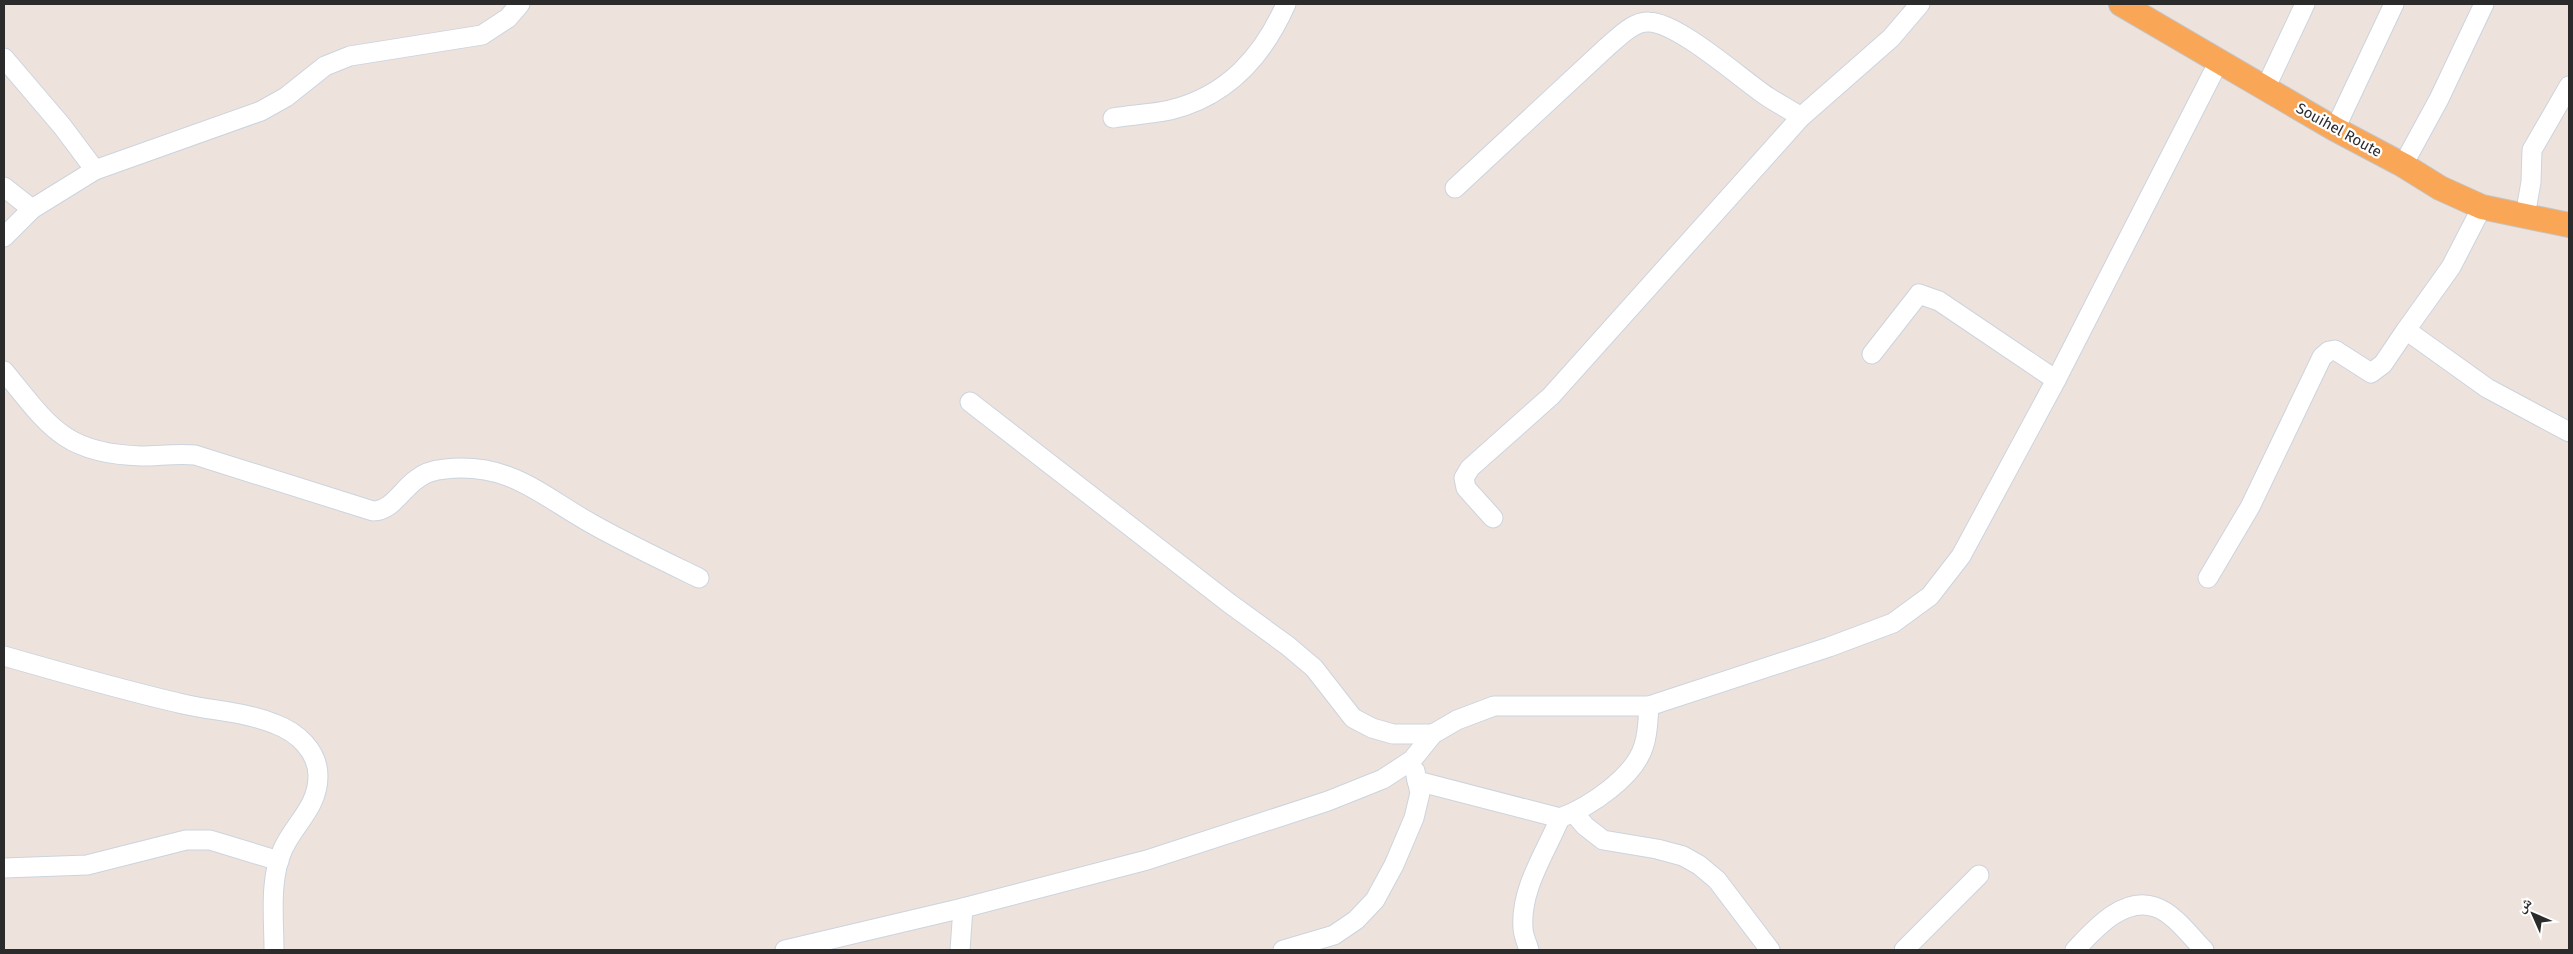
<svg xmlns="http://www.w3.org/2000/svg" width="2573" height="954" viewBox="0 0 2573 954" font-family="'Fira Sans','Noto Naskh Arabic',sans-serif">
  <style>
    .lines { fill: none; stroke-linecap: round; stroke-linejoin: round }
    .minor-casing { stroke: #cbd4de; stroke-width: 21 }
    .major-casing { stroke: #c4c4c4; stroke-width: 26 }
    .minor { stroke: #fff; stroke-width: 19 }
    .major { stroke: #f9a657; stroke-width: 24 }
    .labels { text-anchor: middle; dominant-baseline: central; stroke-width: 4.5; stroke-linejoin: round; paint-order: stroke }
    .street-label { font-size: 15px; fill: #2b2b2b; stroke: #fff }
  </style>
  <rect width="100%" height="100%" fill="#eee2dd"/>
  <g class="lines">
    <defs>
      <g id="minor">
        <path d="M4,58l58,68 33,44"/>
        <path d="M2265,89l40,-85"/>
        <path d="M1113,118c19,-3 38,-4 57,-8 58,-14 93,-54 116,-106"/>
        <path d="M2335,129l59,-125"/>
        <path d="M2403,165l36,-66 45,-95"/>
        <path d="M4,187l28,22"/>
        <path d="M1455,188l152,-141c11,-9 26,-26 42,-25 30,1 92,57 119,75 11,7 22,13 33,20"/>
        <path d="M2482,207l-31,60 -45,63 81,58 82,44"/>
        <path d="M2525,216l6,-34 1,-32 37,-64"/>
        <path d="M4,237l28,-28 63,-39 166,-59 25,-14 39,-31 25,-10 132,-21 26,-17 12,-14"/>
        <path d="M1872,354l47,-60 20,7 117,79"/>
        <path d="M4,371c45,55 60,83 137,85 18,0 36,-3 54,-1l178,56c19,0 29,-22 44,-32 8,-7 18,-9 28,-10 66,-7 96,27 149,56 34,19 70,36 105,53"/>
        <path d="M970,402l259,201 59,43 26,22 39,50 19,10 21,6h40"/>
        <path d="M1493,518l-27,-30 -2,-10 6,-10 81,-72 250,-279 90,-79 29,-34"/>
        <path d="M2208,578l42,-71 72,-150 7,-6 6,-1 36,23 12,-9 23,-34"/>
        <path d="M4,656c59,17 118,34 179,48 30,7 63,8 92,20 22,8 43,27 43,52 0,31 -23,47 -35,73 -14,30 -9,69 -9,101"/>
        <path d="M1417,781l143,37c29,-11 75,-41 84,-73 4,-12 4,-26 5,-39"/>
        <path d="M1574,813l11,13 18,14 54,9 26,7 16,9 18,15 53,70"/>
        <path d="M4,868l83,-3 99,-25h24l69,21"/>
        <path d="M785,950l178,-42 184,-48 181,-59 55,-22 29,-19 21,-26 24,-14 37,-14h155l180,-59 64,-24 37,-27 31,-40 95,-176 163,-319"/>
        <path d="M960,950l3,-42"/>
        <path d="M1283,950l51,-15 22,-15 19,-20 19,-35 20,-47 6,-25 -5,-22"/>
        <path d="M1529,950c-2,-7 -6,-15 -6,-22 -3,-39 23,-76 37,-110"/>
        <path d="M1904,950l75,-75"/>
        <path d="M2075,950c19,-20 48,-54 80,-43 19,6 36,30 49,43"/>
      </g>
      <path id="major" d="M2121,4l214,125 68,36 37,23 42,19 87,18"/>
    </defs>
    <use href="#minor" class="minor-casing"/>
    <use href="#major" class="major-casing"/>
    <use href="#minor" class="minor"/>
    <use href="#major" class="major"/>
  </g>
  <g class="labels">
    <g class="street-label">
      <text transform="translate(2339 130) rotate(29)">Souihel Route</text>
    </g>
  </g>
  <rect width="2573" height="954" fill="none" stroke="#2b2b2b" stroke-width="10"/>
  <g transform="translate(2533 914) rotate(315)" stroke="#ffffff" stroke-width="4" paint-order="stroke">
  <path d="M0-4L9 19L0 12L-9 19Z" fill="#2b2b2b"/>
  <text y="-8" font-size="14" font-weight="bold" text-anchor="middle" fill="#2b2b2b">ش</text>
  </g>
</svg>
